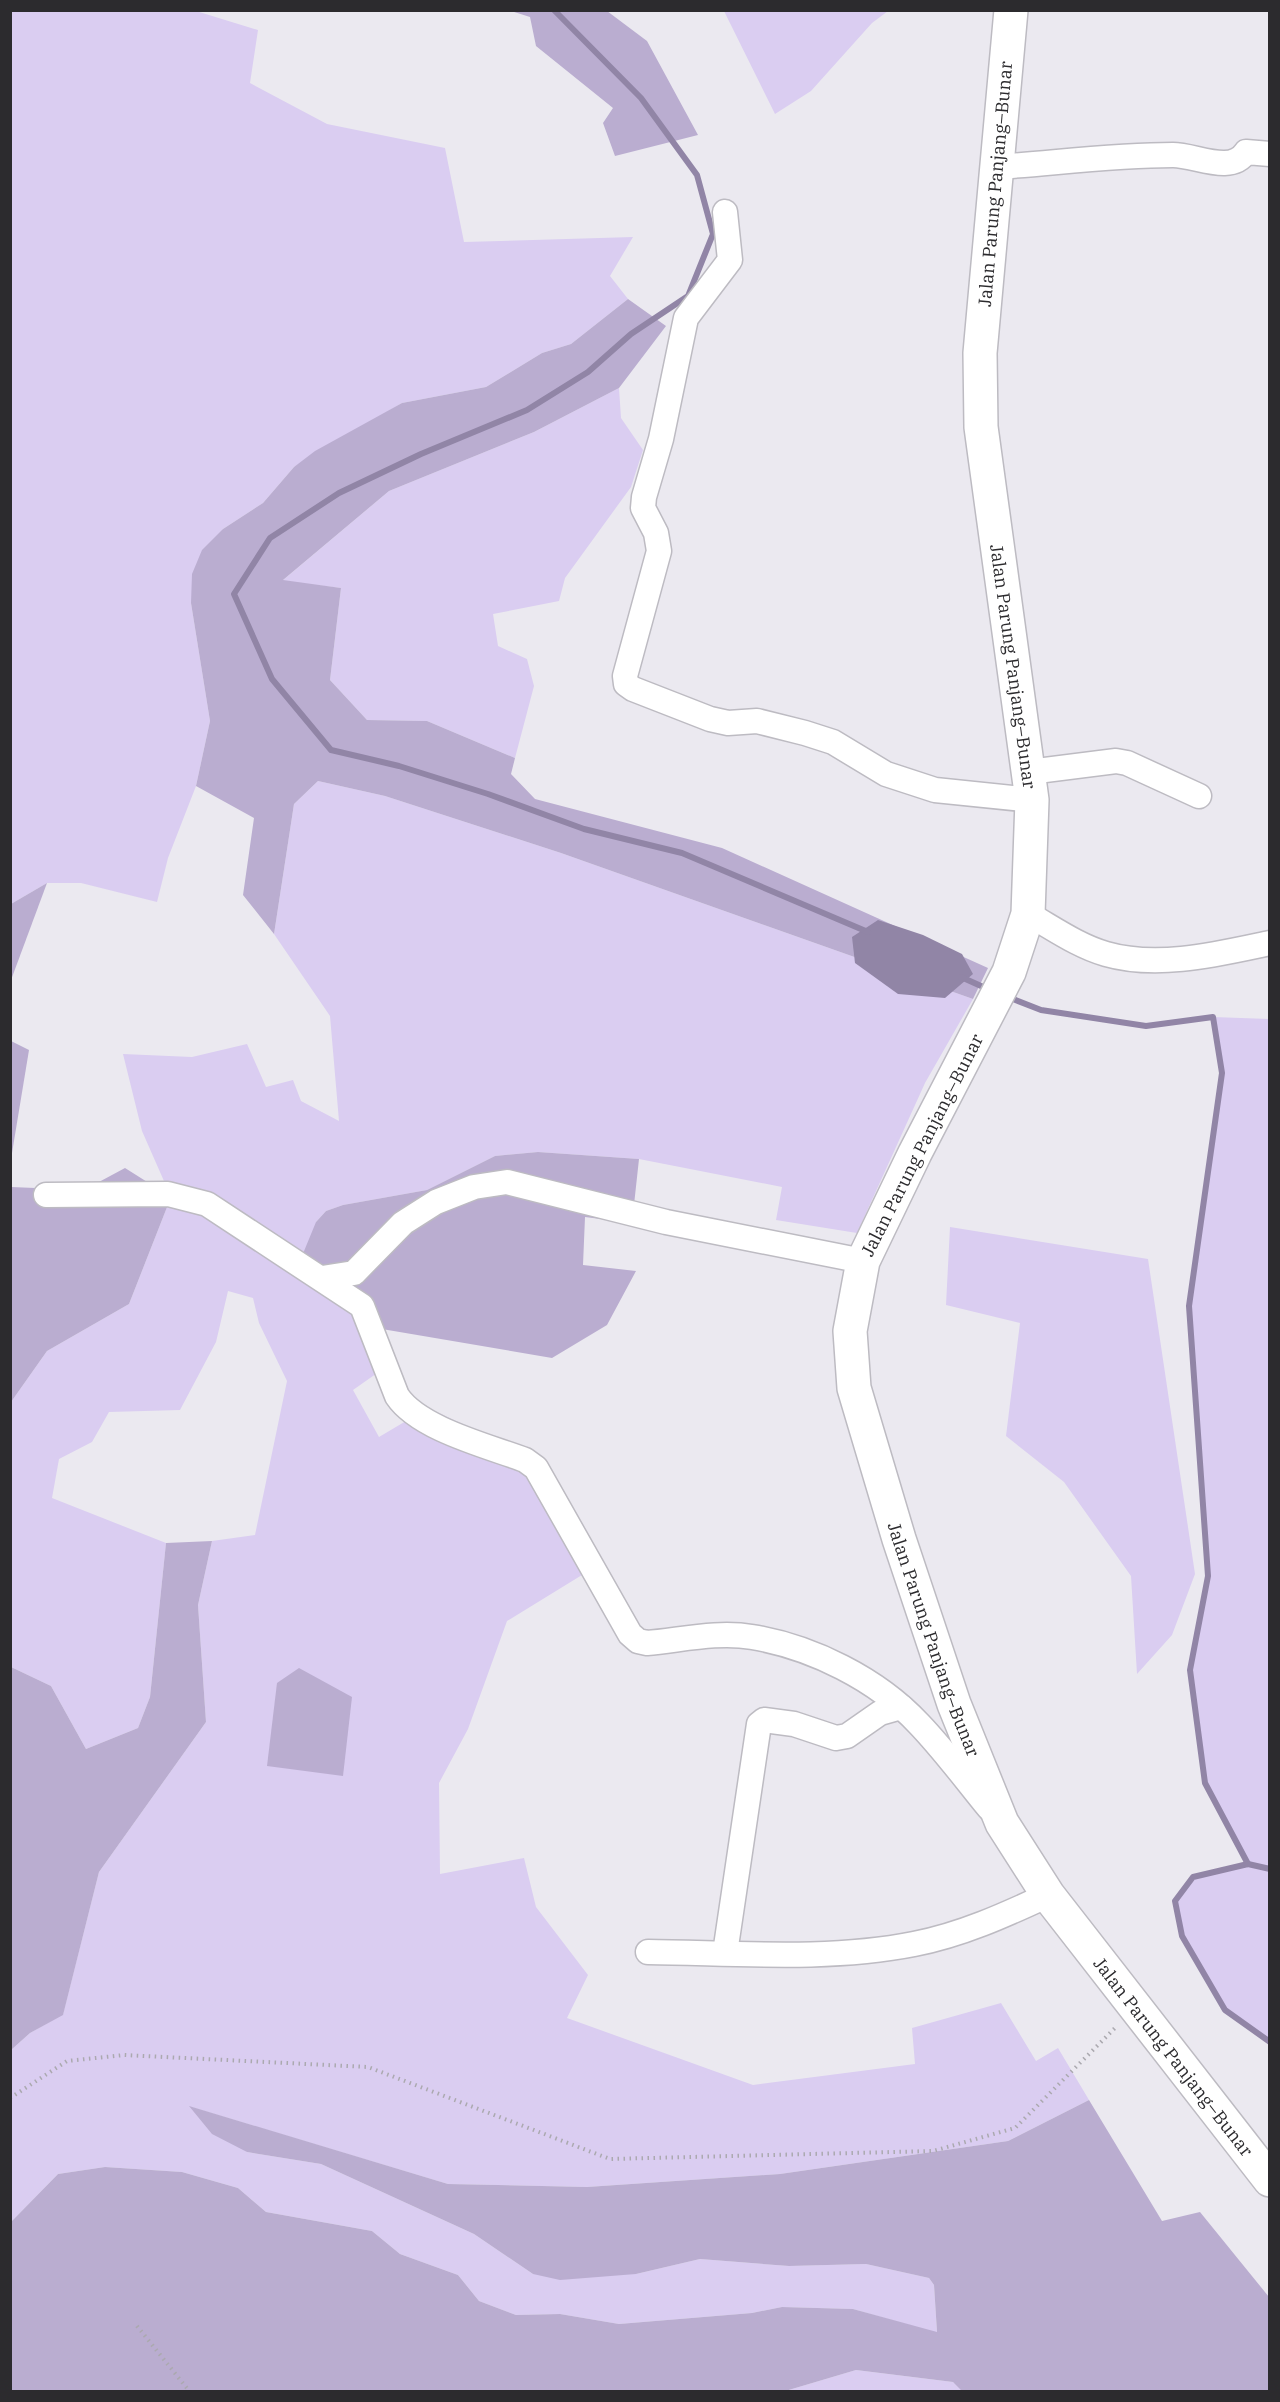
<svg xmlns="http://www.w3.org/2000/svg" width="1280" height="2402" viewBox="0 0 1280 2402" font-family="'IBM Plex Serif',serif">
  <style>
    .green { fill: #dacdf1 }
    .forest { fill: #baadd0 }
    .water { fill: #9185a6 }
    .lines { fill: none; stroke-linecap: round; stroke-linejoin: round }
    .stream { stroke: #9185a6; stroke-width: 6 }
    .street-casing { stroke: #bdbbc2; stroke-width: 27 }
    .primary-casing { stroke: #bdbbc2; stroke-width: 36 }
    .path { stroke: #aba9af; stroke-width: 4; stroke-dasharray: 1.5 4.5; stroke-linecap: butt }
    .street { stroke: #fff; stroke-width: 24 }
    .primary { stroke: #fff; stroke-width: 33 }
    .labels { text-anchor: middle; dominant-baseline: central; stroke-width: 6; stroke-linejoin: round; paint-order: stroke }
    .street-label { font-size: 18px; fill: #2c2b2e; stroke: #fff }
  </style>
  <rect width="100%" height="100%" fill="#ebe9f0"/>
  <g class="green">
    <path d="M11,11h185l62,19 -8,53 77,41 118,24 19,94 169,-5 -23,39 18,23 -57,45 -29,9 -56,34 -84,16 -108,64 -31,36 -40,26 -32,74 19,118 -14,65 -28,72 -11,44 -76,-19h-34l-36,21z"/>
    <path d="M724,11h164l-16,12 -61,68 -36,23z"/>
    <path d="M619,388l2,30 22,32 -12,37 -66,91 -6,23 -66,13 5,32 29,13 7,27 -19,72 -88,-37 -60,-1 -37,-40 11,-92 -59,-7 107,-90 145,-59z"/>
    <path d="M318,781l67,15 176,57 412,146 -48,84 -68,150 -81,-13 6,-33 -143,-28 -101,-7 -43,4 -68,34 -84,15 -17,6 -10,11 45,70 29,72 -37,26 26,47 49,-29 101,47 66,112 -88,54 -39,108 -29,54 1,91 84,-16 12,49 52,68 -21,43 186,67 162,-21 -3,-36 89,-25 35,58 22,-13 31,52 -81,41 -228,33 -193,13 -139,-3 -257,-77 56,45 74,12 153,70 59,40h103l64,-15 89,7 77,-2 63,14 5,7 3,48 -84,-24 -71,-2 -30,6 -133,11 -59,-10 -44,1 -37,-14 -21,-26 -58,-21 -28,-23 -106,-19 -28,-24 -56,-16 -77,-5 -47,7 -47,48v-172l19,-17 33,-19 36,-142 107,-150 -8,-117 14,-64 43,-6 32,-154 -28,-58 -6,-25 -25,-7 -12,51 -36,68 -71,2 -17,30 -33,17 -7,39 114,45 -16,154 -12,31 -52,21 -35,-63 -40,-19v-265l36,-51 82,-47 42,-107 -29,-66 -19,-77 69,3 55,-13 19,43 27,-7 8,21 38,20 -9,-105 -56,-82 20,-130z"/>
    <path d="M1213,1017l56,2v1023l-44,-32 -43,-74 -7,-35 18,-24 55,-13 -43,-81 -15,-113 18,-94 -19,-270 33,-233z"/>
    <path d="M950,1227l198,32 47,315 -23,61 -35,39 -6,-98 -67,-94 -58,-46 14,-113 -74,-18z"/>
    <path d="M856,2370l97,12 10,9 -181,1z"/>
  </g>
  <g class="forest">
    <path d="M511,11h96l40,30 51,94 -83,21 -12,-33 10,-15 -77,-62 -6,-29z"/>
    <path d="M628,299l38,27 -47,62 -85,44 -145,59 -106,89 58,8 -11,92 37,40 60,1 88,37 -4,16 24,25 187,49 266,120 -15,31 -412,-146 -176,-57 -67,-15 -24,23 -20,130 -31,-39 11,-77 -58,-32 14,-65 -19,-118 1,-29 10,-24 21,-21 40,-26 31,-36 21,-16 87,-48 84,-16 56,-34 29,-9z"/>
    <path d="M47,883l-36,97v-76z"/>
    <path d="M11,1041l18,9 -18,109z"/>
    <path d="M538,1152l101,7 -7,64 -47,-6 -2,48 53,6 -29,54 -55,33 -176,-30 -74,-72 14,-34 10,-11 17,-6 84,-15 68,-34z"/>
    <path d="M125,1168l46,29 -42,107 -82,47 -36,51v-215l73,3z"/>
    <path d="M212,1541l-14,64 8,117 -107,150 -36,143 -33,18 -19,17v-383l40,19 35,63 52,-21 12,-31 16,-154z"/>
    <path d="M299,1668l53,29 -9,79 -76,-10 10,-83z"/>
    <path d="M1089,2100l73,121 38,-9 69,85v94l-306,1 -10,-10 -97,-12 -74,22 -771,-1v-169l47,-48 47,-7 77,5 56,16 28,24 106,19 28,23 58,21 21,26 37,14 44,-1 59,10 133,-11 30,-6 71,2 84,23 -3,-47 -5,-7 -63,-14 -77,2 -89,-7 -64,15 -76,6 -27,-6 -59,-40 -153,-70 -74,-12 -35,-18 -23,-28 259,78 139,3 193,-13 228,-33z"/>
  </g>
  <path class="water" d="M878,920l45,15 39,19 11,20 -28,24 -47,-4 -43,-31 -3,-26z"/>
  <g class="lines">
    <g class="stream">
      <path d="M554,10l87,88 56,77 16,59 -25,62 -57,38 -43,38 -61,38 -106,44 -82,39 -69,45 -36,56 38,85 59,71 68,16 89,28 96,35 98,24 186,79"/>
      <path d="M961,977l29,13"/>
      <path d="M1008,997l33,13 105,16 67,-9 9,56 -33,233 19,270 -18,94 15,113 43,81"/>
      <path d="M1270,1869l-22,-5 -55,13 -18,24 7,35 43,74 45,32"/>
    </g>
    <defs>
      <g id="street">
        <path d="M997,167c58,-4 117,-12 176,-12 23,0 58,20 73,-3l24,2"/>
        <path d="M725,212l5,48 -44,58 -25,121 -17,58 -1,11 13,25 3,18 -34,125 1,8 7,5 77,30 18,4 29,-2 48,12 28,9 53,32 49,16 97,10"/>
        <path d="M1029,772l87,-11 11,2 72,33"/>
        <path d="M1028,914c25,14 50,32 78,40 52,15 112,0 164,-11"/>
        <path d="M46,1195l122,-1 39,10 155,102 35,90c22,33 91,50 128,64l11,8 94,166 8,7 9,2c34,-3 71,-12 105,-6 60,10 125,42 167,87 25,26 47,56 70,84"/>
        <path d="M322,1278l32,-5 49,-50 33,-21 38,-15 33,-5 159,40 197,39"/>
        <path d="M648,1952c88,1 180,9 266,-8 47,-9 91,-29 134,-49"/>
        <path d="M725,1953l34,-229 5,-4 30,4 42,14 11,-2 33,-23 21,-6"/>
      </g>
      <g id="primary">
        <path id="s1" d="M1011,10l-31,343 1,74 51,373 -4,114 -19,58 -94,181 -52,108 -13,70 4,57 45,151 55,165 48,119 46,72 222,285"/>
      </g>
    </defs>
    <use href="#street" class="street-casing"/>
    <use href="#primary" class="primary-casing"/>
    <g class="path">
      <path d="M10,2098l57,-37 57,-6 244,12 242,92 323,-8 82,-23 102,-102"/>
      <path d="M137,2326l53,66"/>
    </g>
    <use href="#street" class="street"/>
    <use href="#primary" class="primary"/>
  </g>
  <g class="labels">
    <g class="street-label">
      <text transform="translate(995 184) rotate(-85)">Jalan Parung Panjang–Bunar</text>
      <text stroke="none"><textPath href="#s1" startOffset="660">Jalan Parung Panjang–Bunar</textPath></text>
      <text transform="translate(922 1145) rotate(-63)">Jalan Parung Panjang–Bunar</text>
      <text stroke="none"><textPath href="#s1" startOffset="1686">Jalan Parung Panjang–Bunar</textPath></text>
      <text stroke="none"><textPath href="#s1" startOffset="2172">Jalan Parung Panjang–Bunar</textPath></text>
    </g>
  </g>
  <rect width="1280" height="2402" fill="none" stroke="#2c2b2e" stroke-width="24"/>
</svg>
